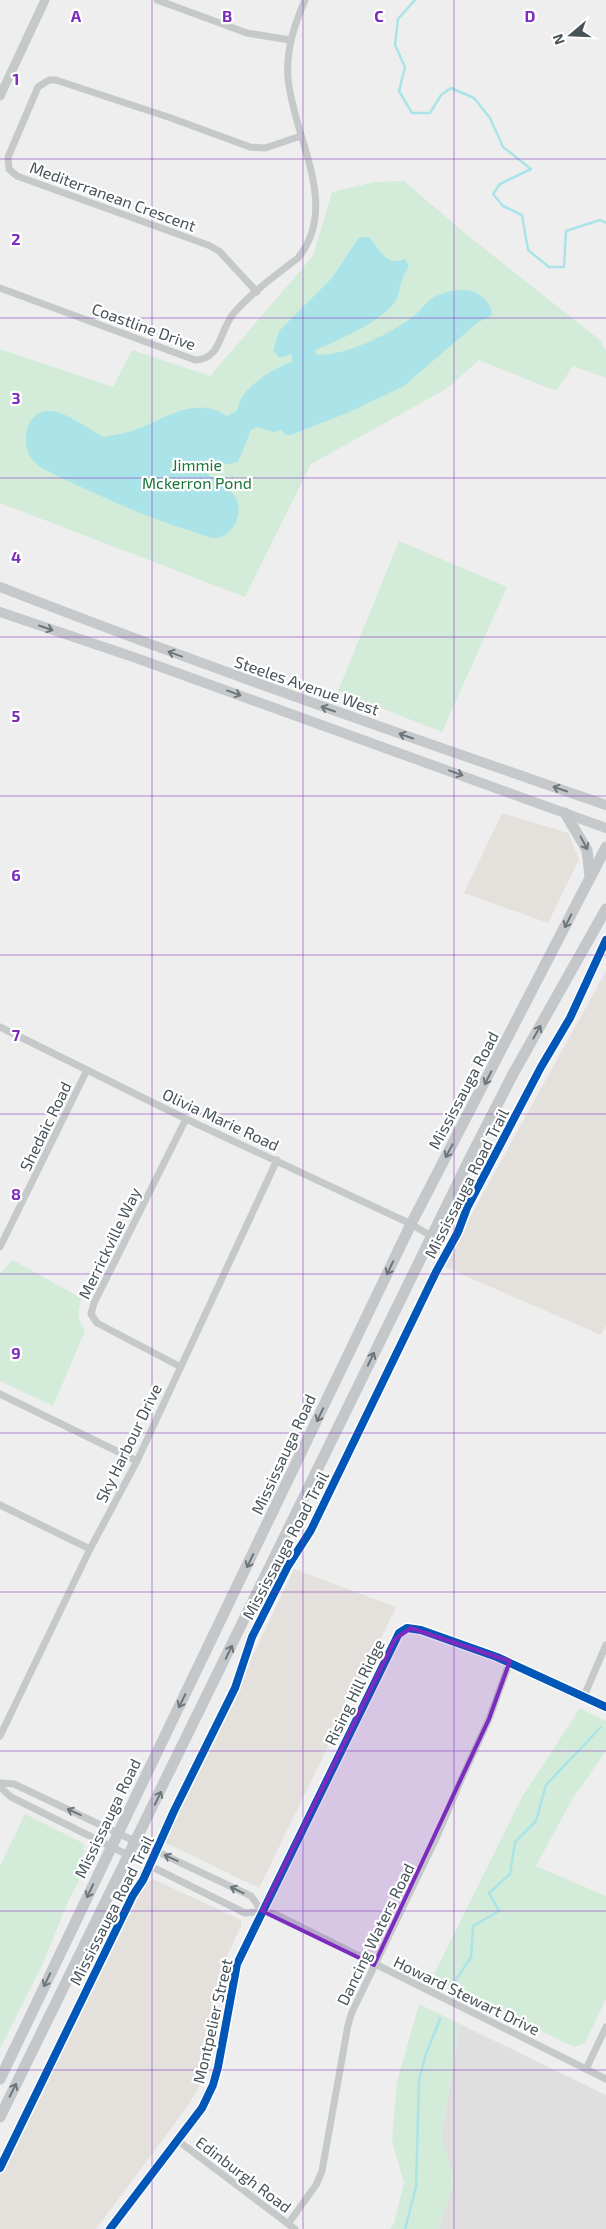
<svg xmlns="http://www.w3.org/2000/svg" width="606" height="2229" viewBox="0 0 606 2229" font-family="'Exo 2',sans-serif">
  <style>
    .commercial { fill: #e4e0dc }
    .education { fill: #e0dfdf }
    .green { fill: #d3ecd9 }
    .water { fill: #aae4e8 }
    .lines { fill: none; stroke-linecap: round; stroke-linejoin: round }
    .stream { stroke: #aae4e8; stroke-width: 2.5 }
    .minor { stroke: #c5c9ca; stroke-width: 7 }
    .tertiary { stroke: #c5c9ca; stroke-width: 9 }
    .secondary { stroke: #c6c9cb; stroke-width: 10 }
    .primary { stroke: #c3c7c9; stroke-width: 11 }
    .cycleway-casing { stroke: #fff; stroke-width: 11 }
    .cycleway { stroke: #0057b8; stroke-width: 8 }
    .oneway { stroke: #6c767b }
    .marked { fill: #7b2cbf; fill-opacity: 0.2; stroke: #7b2cbf; stroke-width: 4; stroke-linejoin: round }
    .grid { fill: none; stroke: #7b2cbf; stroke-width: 1; stroke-opacity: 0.55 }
    .labels { text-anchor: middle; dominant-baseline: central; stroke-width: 4.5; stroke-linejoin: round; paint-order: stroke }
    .street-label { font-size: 16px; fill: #465359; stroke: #fff }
    .park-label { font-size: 16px; fill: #1c743c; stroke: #fff }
    .grid-label { font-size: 16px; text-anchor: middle; font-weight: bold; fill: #7b2cbf; stroke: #fff; stroke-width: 4.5; stroke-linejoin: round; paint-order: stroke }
  </style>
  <rect width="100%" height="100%" fill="#eee"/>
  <g class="commercial">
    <path d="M502,813l66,20 11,26 -31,64 -84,-30z"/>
    <path d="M606,971v355l-5,9 -158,-69z"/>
    <path d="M294,1569l102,38 -137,281 -95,-46z"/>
    <path d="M153,1879l88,41v6l-13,28 -6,19 -16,94 -6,18 -13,22 -91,122h-96v-55l140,-286z"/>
  </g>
  <path class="education" d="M460,2024l146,71v134h-168l15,-44 -1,-14 -11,-32z"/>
  <g class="green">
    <path d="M404,181l63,54 133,105 6,11v27l-33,-12 -17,25 -77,-31 -33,29 -135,75 -66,133 -245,-94v-154l113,38 19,-37 78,26 103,-120 19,-64 42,-10z"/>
    <path d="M399,541l108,46 -65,145 -104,-41z"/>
    <path d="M13,1260l68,38 -3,20 7,13 -32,75 -53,-25v-107z"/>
    <path d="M580,1708l26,13v30l-33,47 -37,68 70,30v103l-21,44 -11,4 -142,-69 90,-181z"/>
    <path d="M25,1814l56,28 4,4 -2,2 2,4 -6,12 7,3 -19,37 -23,57 -44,88v-183z"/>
    <path d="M419,2004l41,20 -19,115 11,32 1,14 -15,44h-48l4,-5 10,-41 -12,-42 5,-59z"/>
  </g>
  <path class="water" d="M361,237h8c12,14 16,29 36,22l4,7c-3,4 -5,9 -7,14 -3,7 -2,15 -7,22 -14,20 -58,39 -80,48l1,4c27,4 78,-22 99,-39 7,-6 13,-16 23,-20 17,-6 37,-10 49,7 3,4 5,7 5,13l-15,8 -73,63 -57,27 -56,22h-5l-5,-5 -8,2 -15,-5 -7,3 -13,32 -8,2 -24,-1 -4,3 1,4c17,16 44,22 33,52 -4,8 -10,15 -20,16 -8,0 -18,-5 -25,-7 -50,-15 -97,-38 -144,-60 -5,-3 -12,-7 -15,-12 -13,-17 -5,-51 20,-48 16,2 38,19 52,26 13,-2 26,-5 38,-10 28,-11 54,-31 85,-11l11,-6c-1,-20 37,-43 55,-49l-2,-7 -11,4 -7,-7 6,-20 53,-53 26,-39z"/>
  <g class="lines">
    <g class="stream">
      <path d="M415,0l-17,19 -3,26 10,22 -6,24 13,22h18l11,-18 10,-7 23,10 16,20 13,29 28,22 -31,15 -7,10 10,12 19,9 6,35 21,17h15l2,-36 34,-11 6,3"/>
      <path d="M454,1983l17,-26 2,-31 26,-15 -10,-18 21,-19 5,-32 21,-21 10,-36 55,-58"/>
      <path d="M405,2229l11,-42 3,-107 7,-26 14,-35"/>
    </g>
    <g class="minor">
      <path d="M157,0l90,33 43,7"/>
      <path d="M0,288l195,72c27,-1 24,-30 39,-47 17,-20 42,-38 64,-55 43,-53 -5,-121 -10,-180 -2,-28 6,-53 17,-78"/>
      <path d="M257,292l-38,-41 -11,-6 -191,-69 -8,-7 -1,-12 30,-70 11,-7h7l115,38 79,29 15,1 36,-12"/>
      <path d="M0,1027l186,92 225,105 20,12"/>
      <path d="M0,1247l87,-177"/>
      <path d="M179,1366l-82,-43 -6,-9 3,-11 92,-184"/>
      <path d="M0,1394l137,67"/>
      <path d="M0,1505l90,44"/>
      <path d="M584,1696l22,-51"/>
      <path d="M0,1736l90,-187 47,-88 140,-301"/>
      <path d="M0,1783l14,1 237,112 11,15"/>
      <path d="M0,1787l11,10 234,116 17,-2 13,3 331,165"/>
      <path d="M586,2069l20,-42"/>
      <path d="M177,2140l118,89"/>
      <path d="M288,2224l28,-39 6,-14 26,-146 4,-13 82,-169 27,-63 28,-61 21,-58"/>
      <path d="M110,2229l92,-121 11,-23 5,-18 19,-103 162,-331 8,-5 14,2 76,27 109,50"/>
    </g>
    <path class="tertiary" d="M0,96l45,-96"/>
    <g class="secondary">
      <path d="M0,587c200,78 403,148 606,218"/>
      <path d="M0,612l139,47 467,169"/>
    </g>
    <g class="primary">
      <path d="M565,813l22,37 3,26"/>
      <path d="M0,2079l411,-855 195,-377"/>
      <path d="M0,2117l470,-959 43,-84 93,-165"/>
    </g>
    <defs>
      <g id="cycleway">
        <path d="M0,2168l133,-273 10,-15 31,-69 61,-123 17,-51 36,-71 23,-36 125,-258 22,-40 9,-24 74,-141 29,-49 36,-78"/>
        <path d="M110,2229l92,-121 11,-23 5,-18 19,-103 162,-331 8,-5 14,2 76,27 109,50"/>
      </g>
    </defs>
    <use href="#cycleway" class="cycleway-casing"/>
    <use href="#cycleway" class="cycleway"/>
  </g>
  <defs><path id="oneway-shaft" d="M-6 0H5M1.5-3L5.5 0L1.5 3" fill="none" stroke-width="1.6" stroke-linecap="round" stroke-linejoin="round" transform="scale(1.25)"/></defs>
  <g class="oneway">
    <use href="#oneway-shaft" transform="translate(46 628) rotate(19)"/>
    <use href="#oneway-shaft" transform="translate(175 654) rotate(-160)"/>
    <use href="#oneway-shaft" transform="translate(234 693) rotate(20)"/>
    <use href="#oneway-shaft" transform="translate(328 709) rotate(-161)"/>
    <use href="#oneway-shaft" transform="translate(406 736) rotate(-161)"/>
    <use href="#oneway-shaft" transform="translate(456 773) rotate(20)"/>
    <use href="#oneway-shaft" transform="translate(560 789) rotate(-161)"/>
    <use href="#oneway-shaft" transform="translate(584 843) rotate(62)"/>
    <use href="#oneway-shaft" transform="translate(568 921) rotate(117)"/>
    <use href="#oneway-shaft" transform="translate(537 1032) rotate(-61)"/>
    <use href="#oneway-shaft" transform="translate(488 1078) rotate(117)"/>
    <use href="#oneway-shaft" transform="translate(449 1151) rotate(118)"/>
    <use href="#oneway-shaft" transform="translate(390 1268) rotate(115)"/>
    <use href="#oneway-shaft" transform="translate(371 1359) rotate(-64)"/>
    <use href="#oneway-shaft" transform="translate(320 1415) rotate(115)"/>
    <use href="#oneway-shaft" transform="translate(250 1561) rotate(115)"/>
    <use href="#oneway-shaft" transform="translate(229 1652) rotate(-64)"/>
    <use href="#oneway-shaft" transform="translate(182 1701) rotate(116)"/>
    <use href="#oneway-shaft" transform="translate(158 1798) rotate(-64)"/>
    <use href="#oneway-shaft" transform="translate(74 1812) rotate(-155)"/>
    <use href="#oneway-shaft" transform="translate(171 1858) rotate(-155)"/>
    <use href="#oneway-shaft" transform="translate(237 1890) rotate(-154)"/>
    <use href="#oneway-shaft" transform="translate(90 1891) rotate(115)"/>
    <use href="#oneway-shaft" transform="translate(47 1980) rotate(116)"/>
    <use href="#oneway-shaft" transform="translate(13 2090) rotate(-64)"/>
  </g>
  <path class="marked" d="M411,1628l99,33 -21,58 -115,246 -112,-54 133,-272z"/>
  <path class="grid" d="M152,0v2229M303,0v2229M454,0v2229M0,159h606M0,318h606M0,478h606M0,637h606M0,796h606M0,955h606M0,1114h606M0,1274h606M0,1433h606M0,1592h606M0,1751h606M0,1911h606M0,2070h606"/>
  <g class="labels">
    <g class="street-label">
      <text transform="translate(113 196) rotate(20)">Mediterranean Crescent</text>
      <text transform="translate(144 326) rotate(20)">Coastline Drive</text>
      <text transform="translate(307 685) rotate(19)">Steeles Avenue West</text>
      <text transform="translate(463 1090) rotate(-62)">Mississauga Road</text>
      <text transform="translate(221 1119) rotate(25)">Olivia Marie Road</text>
      <text transform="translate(45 1126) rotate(-64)">Shedaic Road</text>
      <text transform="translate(466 1183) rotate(-63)">Mississauga Road Trail</text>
      <text transform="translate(109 1243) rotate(-64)">Merrickville Way</text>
      <text transform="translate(128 1443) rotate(-64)">Sky Harbour Drive</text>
      <text transform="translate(283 1454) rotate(-65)">Mississauga Road</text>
      <text transform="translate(285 1545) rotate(-62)">Mississauga Road Trail</text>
      <text transform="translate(354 1692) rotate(-64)">Rising Hill Ridge</text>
      <text transform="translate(107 1818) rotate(-64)">Mississauga Road</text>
      <text transform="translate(111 1910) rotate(-63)">Mississauga Road Trail</text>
      <text transform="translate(375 1934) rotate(-64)">Dancing Waters Road</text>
      <text transform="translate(467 1995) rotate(26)">Howard Stewart Drive</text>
      <text transform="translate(212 2021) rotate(-77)">Montpelier Street</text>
      <text transform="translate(244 2174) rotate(37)">Edinburgh Road</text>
    </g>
    <g class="park-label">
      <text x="197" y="464">Jimmie<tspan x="197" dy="18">Mckerron Pond</tspan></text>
    </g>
  </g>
  <g class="grid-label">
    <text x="76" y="22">A</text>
    <text x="227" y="22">B</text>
    <text x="379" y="22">C</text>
    <text x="530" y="22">D</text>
    <text x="16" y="85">1</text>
    <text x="16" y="245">2</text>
    <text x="16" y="404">3</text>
    <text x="16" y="563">4</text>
    <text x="16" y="722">5</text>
    <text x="16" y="881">6</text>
    <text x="16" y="1041">7</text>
    <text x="16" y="1200">8</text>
    <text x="16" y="1359">9</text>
  </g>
  <g transform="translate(571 35) rotate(251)" stroke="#ffffff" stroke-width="4" paint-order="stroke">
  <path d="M0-4L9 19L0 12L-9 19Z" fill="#465359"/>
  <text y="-8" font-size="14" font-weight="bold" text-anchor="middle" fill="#465359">N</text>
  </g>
</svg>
